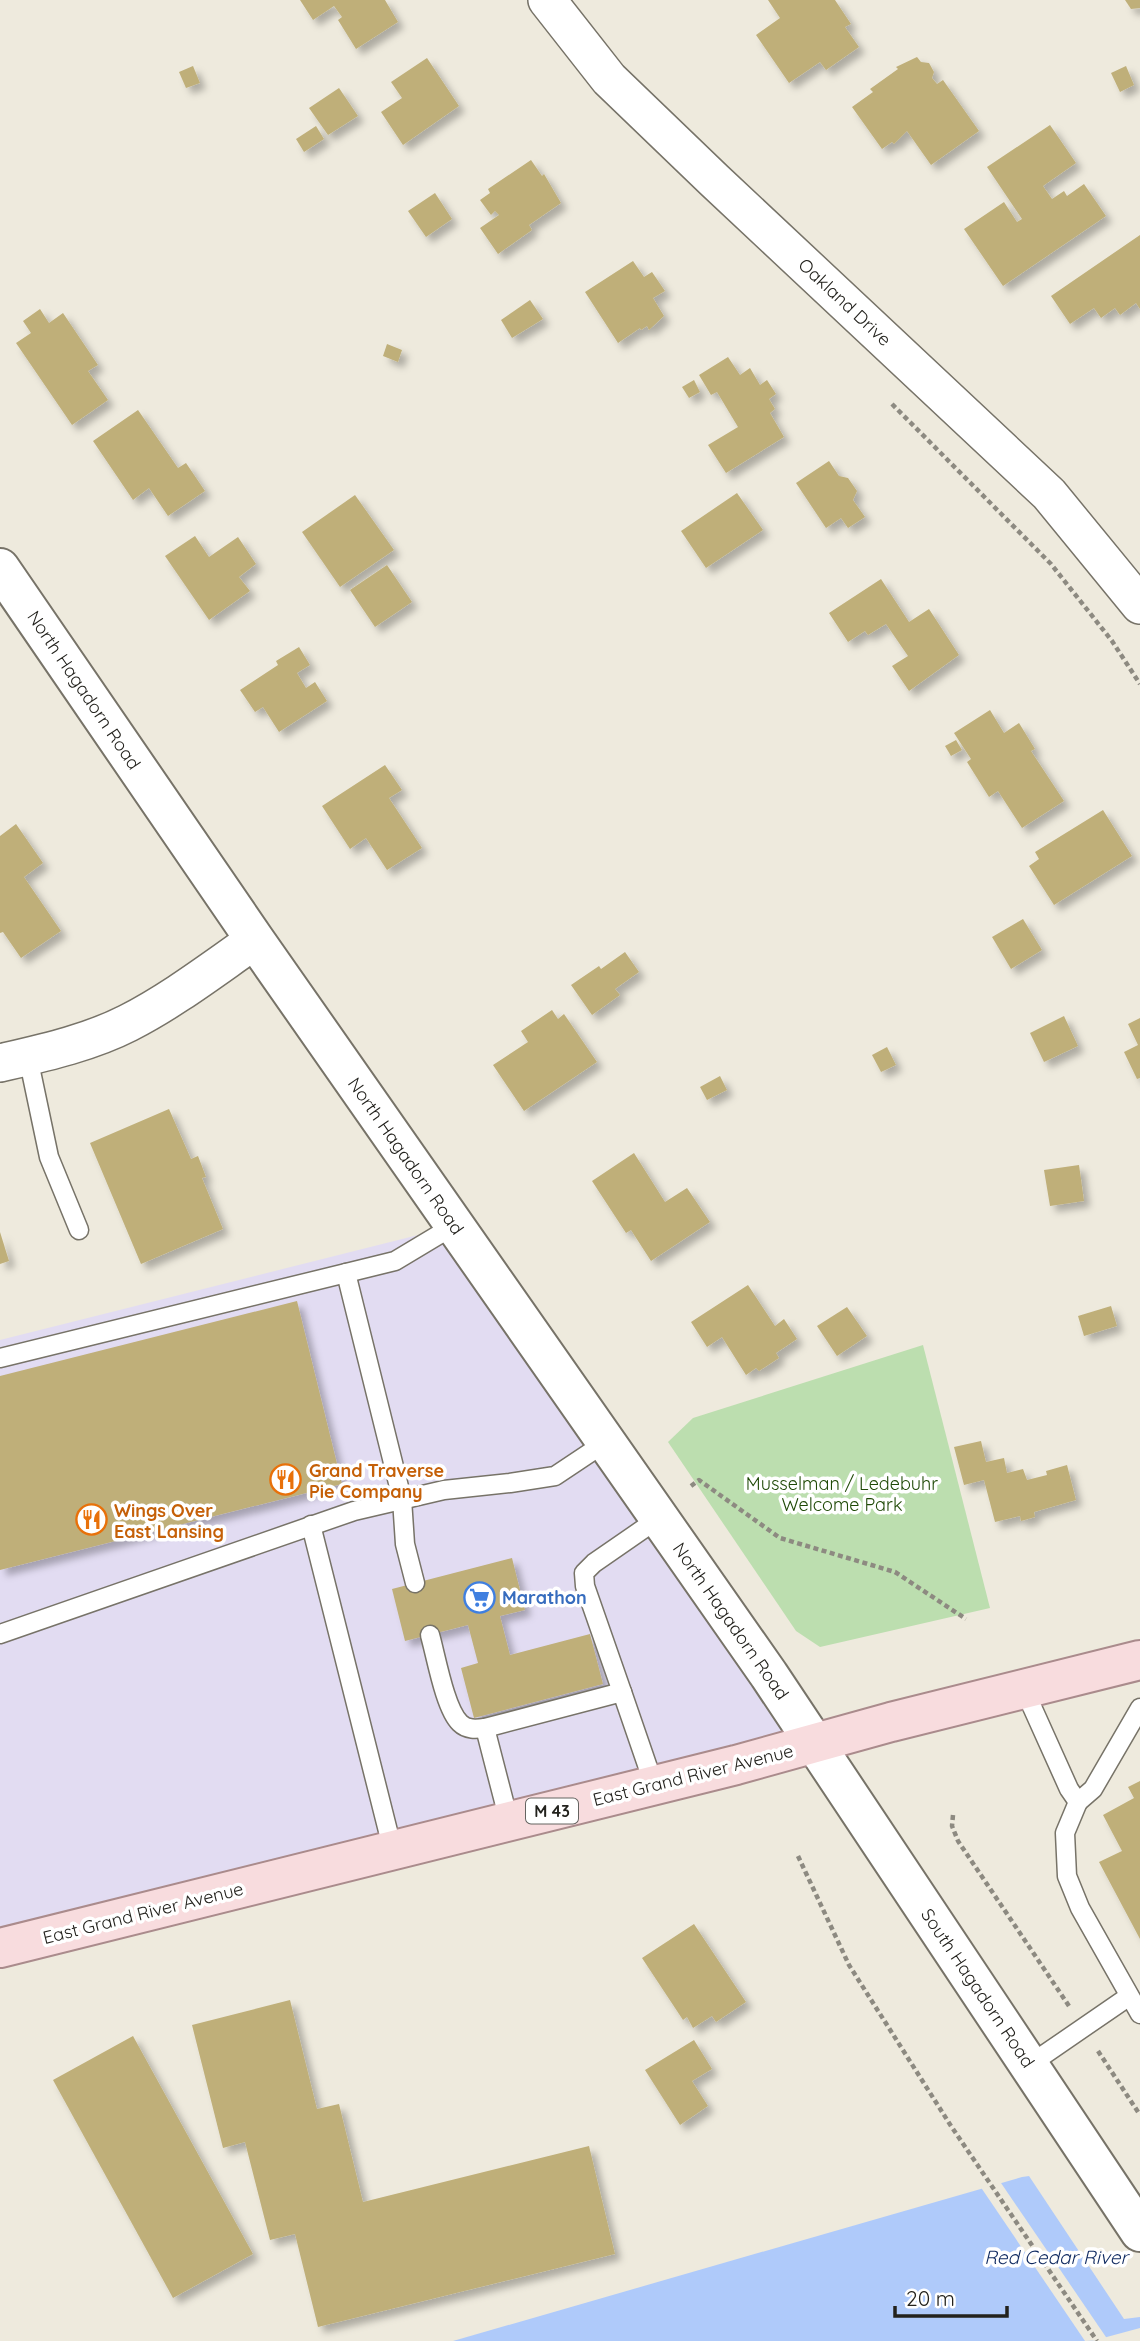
<svg xmlns="http://www.w3.org/2000/svg" width="1140" height="2341" viewBox="0 0 1140 2341" font-family="Quicksand,sans-serif">
  <style>
    .commercial { fill: #e2dcf2 }
    .park { fill: #bcdeaf }
    .water { fill: #afcafa }
    .pier { fill: #eeeadd }
    .building { fill: #bfaf79; filter: url(#shadow) }
    .lines { fill: none; stroke-linecap: round; stroke-linejoin: round }
    .service-casing { stroke: #777368; stroke-width: 21 }
    .minor-casing { stroke: #777368; stroke-width: 40 }
    .tertiary-casing { stroke: #777368; stroke-width: 42 }
    .primary-casing { stroke: #aa8b8c; stroke-width: 42 }
    .path { stroke: #8d8a81; stroke-width: 4.5; stroke-dasharray: 5 3.5; stroke-linecap: butt }
    .service { stroke: #fff; stroke-width: 18 }
    .minor { stroke: #fff; stroke-width: 37 }
    .tertiary { stroke: #fff; stroke-width: 38 }
    .primary { stroke: #f8dcde; stroke-width: 38 }
    .labels { text-anchor: middle; dominant-baseline: central; stroke-width: 7; stroke-linejoin: round; paint-order: stroke }
    .shield { fill: #fff; stroke: #656461; stroke-width: 2 }
    .shield-label { font-size: 16px; font-weight: bold; fill: #23221d }
    .street-label { font-size: 18px; fill: #23221d; stroke: #fff }
    .food-label { font-size: 18px; font-weight: bold; fill: #c56008; stroke: #fff; text-anchor: start }
    .park-label { font-size: 18px; fill: #1f4906; stroke: #fff }
    .shop-label { font-size: 18px; font-weight: bold; fill: #366cbe; stroke: #fff; text-anchor: start }
    .water-label { font-size: 19px; font-style: italic; fill: #0d285f; stroke: #fff }
  </style>
  <defs>
    <filter id="shadow"><feDropShadow dx="6" dy="6" stdDeviation="3.5" flood-color="#0004"/></filter>
  </defs>
  <rect width="100%" height="100%" fill="#eeeadd"/>
  <path class="commercial" d="M450,1227l356,513 -806,200v-600z"/>
  <path class="park" d="M923,1345l67,263 -170,39 -24,-16 -128,-189 25,-24z"/>
  <path class="water" d="M1140,2161v167l-48,13h-639l569,-164z"/>
  <g class="pier">
    <path d="M1140,2158v159l-16,2 -97,-146z"/>
    <path d="M999,2180l109,160 -23,1 -105,-155z"/>
  </g>
  <g class="building">
    <path d="M300,0h85l13,22 -42,27 -18,-29 4,-3 -8,-11 -21,14z"/>
    <path d="M768,0h67l16,24 -6,3 14,20 -33,23 -6,-8 -31,21 -33,-48 24,-17z"/>
    <path d="M1125,0h15v8l-9,1z"/>
    <path d="M917,57l4,5 8,1 5,9 -2,6 5,6 6,-4 36,51 -48,34 -24,-34 -13,13 -2,-2 -10,7 -30,-42 21,-15 -3,-3 28,-20 -2,-2z"/>
    <path d="M427,58l32,48 -56,39 -22,-33 21,-14 -11,-16z"/>
    <path d="M193,66l7,17 -14,5 -7,-16z"/>
    <path d="M1126,66l8,19 -14,7 -9,-19z"/>
    <path d="M339,88l19,28 -30,19 -19,-27z"/>
    <path d="M1050,125l26,38 -33,23 9,13 12,-8 3,5 17,-12 22,32 -103,70 -39,-57 40,-27 13,20 5,-3 -35,-52z"/>
    <path d="M316,126l8,13 -20,13 -8,-13z"/>
    <path d="M531,160l11,16 2,-2 17,29 -32,22 3,5 -34,24 -18,-26 19,-13 -4,-4 -4,4 -11,-15 10,-7 -2,-4z"/>
    <path d="M435,193l17,26 -26,18 -18,-26z"/>
    <path d="M1140,235v74l-4,-6 -16,12 -5,-7 -14,10 -7,-10 -24,16 -19,-28z"/>
    <path d="M633,261l11,16 8,-5 13,19 -12,7 11,18 -15,14 -2,-4 -6,4 -1,-2 -22,15 -33,-51z"/>
    <path d="M530,300l13,19 -31,19 -11,-18z"/>
    <path d="M40,309l9,14 14,-10 35,52 -10,6 20,29 -36,25 -56,-82 15,-10 -8,-12z"/>
    <path d="M387,344l15,6 -4,12 -15,-6z"/>
    <path d="M728,357l12,18 10,-7 10,17 7,-5 9,14 -7,5 6,10 -5,4 14,24 -58,36 -18,-28 30,-18 -21,-35 -6,3 -12,-20z"/>
    <path d="M694,380l6,12 -11,6 -7,-11z"/>
    <path d="M138,410l40,58 8,-5 19,28 -37,25 -19,-28 -16,12 -40,-59z"/>
    <path d="M829,461l10,15 9,2 9,13 -4,9 12,17 -17,11 -7,-10 -15,10 -30,-45z"/>
    <path d="M737,493l26,37 -57,38 -25,-37z"/>
    <path d="M355,495l39,55 -54,37 -38,-55z"/>
    <path d="M195,536l14,21 29,-20 18,27 -17,13 11,14 -41,29 -44,-64z"/>
    <path d="M387,565l25,37 -37,25 -25,-37z"/>
    <path d="M881,579l28,43 20,-13 30,46 -50,36 -17,-25 16,-10 -22,-32 -18,11 -3,-4 -17,11 -19,-29z"/>
    <path d="M299,647l11,18 -13,8 9,15 9,-6 12,19 -48,31 -16,-25 -8,5 -15,-22 38,-25 -2,-4z"/>
    <path d="M990,710l14,23 15,-10 16,26 -4,2 33,50 -42,27 -24,-37 -9,6 -22,-35 4,-3 -17,-26z"/>
    <path d="M956,740l6,10 -11,6 -6,-10z"/>
    <path d="M385,765l17,25 -13,8 33,50 -35,22 -21,-32 -16,11 -28,-43z"/>
    <path d="M1103,810l29,46 -78,49 -25,-39 10,-7 -4,-7z"/>
    <path d="M16,824l27,39 -19,14 37,54 -40,27 -18,-26 -3,1v-97z"/>
    <path d="M1023,919l19,31 -31,19 -19,-32z"/>
    <path d="M625,952l14,20 -24,17 5,6 -28,20 -21,-30 28,-19 2,3z"/>
    <path d="M552,1010l6,9 6,-5 33,48 -73,49 -31,-46 35,-23 -7,-11z"/>
    <path d="M1064,1016l14,30 -34,16 -14,-29z"/>
    <path d="M1140,1018v60l-3,1 -13,-27 14,-7 -10,-21z"/>
    <path d="M887,1047l9,18 -15,7 -9,-17z"/>
    <path d="M720,1076l7,14 -20,10 -7,-13z"/>
    <path d="M169,1109l22,50 7,-3 8,21 -4,1 21,51 -82,35 -51,-121z"/>
    <path d="M634,1153l31,49 22,-14 23,34 -59,39 -20,-31 -5,3 -34,-52z"/>
    <path d="M1079,1165l5,36 -34,5 -6,-36z"/>
    <path d="M0,1232l9,29 -9,3z"/>
    <path d="M748,1285l27,41 9,-7 13,20 -21,14 3,5 -20,13 -3,-3 -10,7 -24,-38 -15,10 -16,-25z"/>
    <path d="M297,1301l45,183 -342,86v-194z"/>
    <path d="M1111,1306l6,20 -33,10 -6,-20z"/>
    <path d="M847,1307l20,29 -30,20 -20,-30z"/>
    <path d="M981,1441l5,21 18,-4 3,15 16,-4 4,11 20,-5 -1,-4 21,-6 9,35 -42,12 1,5 -14,4 -1,-5 -25,6 -11,-42 -20,5 -10,-38z"/>
    <path d="M512,1558l13,52 -25,6 10,39 80,-21 13,50 -129,34 -13,-50 17,-5 -10,-38 -63,16 -13,-52z"/>
    <path d="M1140,1781v158l-41,-77 23,-11 -19,-36 31,-17 -6,-11z"/>
    <path d="M694,1924l52,78 -30,20 -4,-6 -19,12 -6,-11 -4,3 -41,-62z"/>
    <path d="M290,2000l27,109 22,-5 24,98 226,-56 26,108 -297,73 -23,-93 -25,6 -25,-98 -22,6 -31,-123z"/>
    <path d="M133,2036l120,218 -80,44 -120,-218z"/>
    <path d="M694,2040l18,29 -20,12 16,25 -28,19 -35,-55z"/>
  </g>
  <g class="lines">
    <defs>
      <g id="service">
        <path d="M28,1057l21,100 30,73"/>
        <path d="M346,1273l56,226 3,45 10,39"/>
        <path d="M0,1358l395,-97 60,-36"/>
        <path d="M311,1525l82,326"/>
        <path d="M0,1634l354,-123 90,-21 66,-7 45,-7 51,-34"/>
        <path d="M430,1635c6,21 15,74 30,88 7,7 16,6 25,5"/>
        <path d="M1024,1689l45,100 9,13 15,-13 47,-81"/>
        <path d="M622,1692l32,93"/>
        <path d="M1078,1802l-13,31 2,43 13,32 60,106"/>
        <path d="M509,1821l-24,-93 137,-36 -37,-106 -1,-13 10,-10 65,-45"/>
        <path d="M1029,2065l99,-68"/>
      </g>
      <g id="minor">
        <path d="M547,0l62,79 105,101 335,314 91,111"/>
        <path d="M0,1063c43,-10 89,-20 128,-40 45,-23 85,-54 127,-83"/>
      </g>
      <path id="tertiary" d="M0,568l255,372 514,735 371,557"/>
      <path id="primary" d="M0,1948l736,-183 155,-43 249,-62"/>
    </defs>
    <use href="#service" class="service-casing"/>
    <use href="#minor" class="minor-casing"/>
    <use href="#tertiary" class="tertiary-casing"/>
    <use href="#primary" class="primary-casing"/>
    <g class="path">
      <path d="M892,404l159,160 61,77 28,43"/>
      <path d="M691,1486l8,-6 81,58 115,34 71,47"/>
      <path d="M953,1815l-1,11 6,15 111,165"/>
      <path d="M798,1856l51,109 102,161 146,215"/>
      <path d="M1098,2051l42,64"/>
    </g>
    <use href="#service" class="service"/>
    <use href="#minor" class="minor"/>
    <use href="#tertiary" class="tertiary"/>
    <use href="#primary" class="primary"/>
  </g>
  <defs>
    <symbol id="restaurant-ring" viewBox="-11 -11 22 22"><circle r="9.5" fill="#fff" stroke="#e8710a" stroke-width="1.5"/><path d="M-5-6h1v4h1v-4h1v4h1v-4h1v5L-1.5 .5V6h-2V.5L-5-1ZM5-6V6H3V1.5H1.5Q1.5-4 5-6Z" fill="#e8710a"/></symbol>
    <symbol id="supermarket-ring" viewBox="-11 -11 22 22"><circle r="9.5" fill="#fff" stroke="#3f7fe0" stroke-width="1.5"/><path d="M-6-5.5h2.5l.6 2H6L4.5 2H-2.5L-4.4-4H-6ZM-1.5 3.2a1.3 1.3 0 1 0 .1 0ZM3 3.2a1.3 1.3 0 1 0 .1 0Z" fill="#3f7fe0"/></symbol>
  </defs>
  <g fill-rule="evenodd">
    <use href="#restaurant-ring" x="268" y="1462" width="35" height="35"/>
    <use href="#restaurant-ring" x="74" y="1502" width="35" height="35"/>
    <use href="#supermarket-ring" x="462" y="1580" width="35" height="35"/>
  </g>
  <g class="labels">
    <rect class="shield" x="526" y="1798.5" width="52" height="25" rx="5"/>
    <g class="shield-label">
      <text x="552" y="1811">M 43</text>
    </g>
    <g class="street-label">
      <text transform="translate(845 302) rotate(43)">Oakland Drive</text>
      <text transform="translate(84 690) rotate(56)">North Hagadorn Road</text>
      <text transform="translate(406 1156) rotate(55)">North Hagadorn Road</text>
      <text transform="translate(731 1621) rotate(55)">North Hagadorn Road</text>
      <text transform="translate(693 1775) rotate(-14)">East Grand River Avenue</text>
      <text transform="translate(143 1913) rotate(-14)">East Grand River Avenue</text>
      <text transform="translate(978 1988) rotate(56)">South Hagadorn Road</text>
    </g>
    <g class="food-label">
      <text x="309" y="1470">Grand Traverse<tspan x="309" dy="21">Pie Company</tspan></text>
      <text x="114" y="1510">Wings Over<tspan x="114" dy="21">East Lansing</tspan></text>
    </g>
    <g class="park-label">
      <text x="842" y="1483">Musselman / Ledebuhr<tspan x="842" dy="21">Welcome Park</tspan></text>
    </g>
    <g class="shop-label">
      <text x="502" y="1597">Marathon</text>
    </g>
    <g class="water-label">
      <text x="1056" y="2257">Red Cedar River</text>
    </g>
  </g>
  <path d="M895 2306v10h112v-10" fill="none" stroke="#23221d" stroke-width="3.5"/>
  <text x="906" y="2306" font-size="21" fill="#23221d" stroke="#ffffff" stroke-width="5" paint-order="stroke">20 m</text>
</svg>
